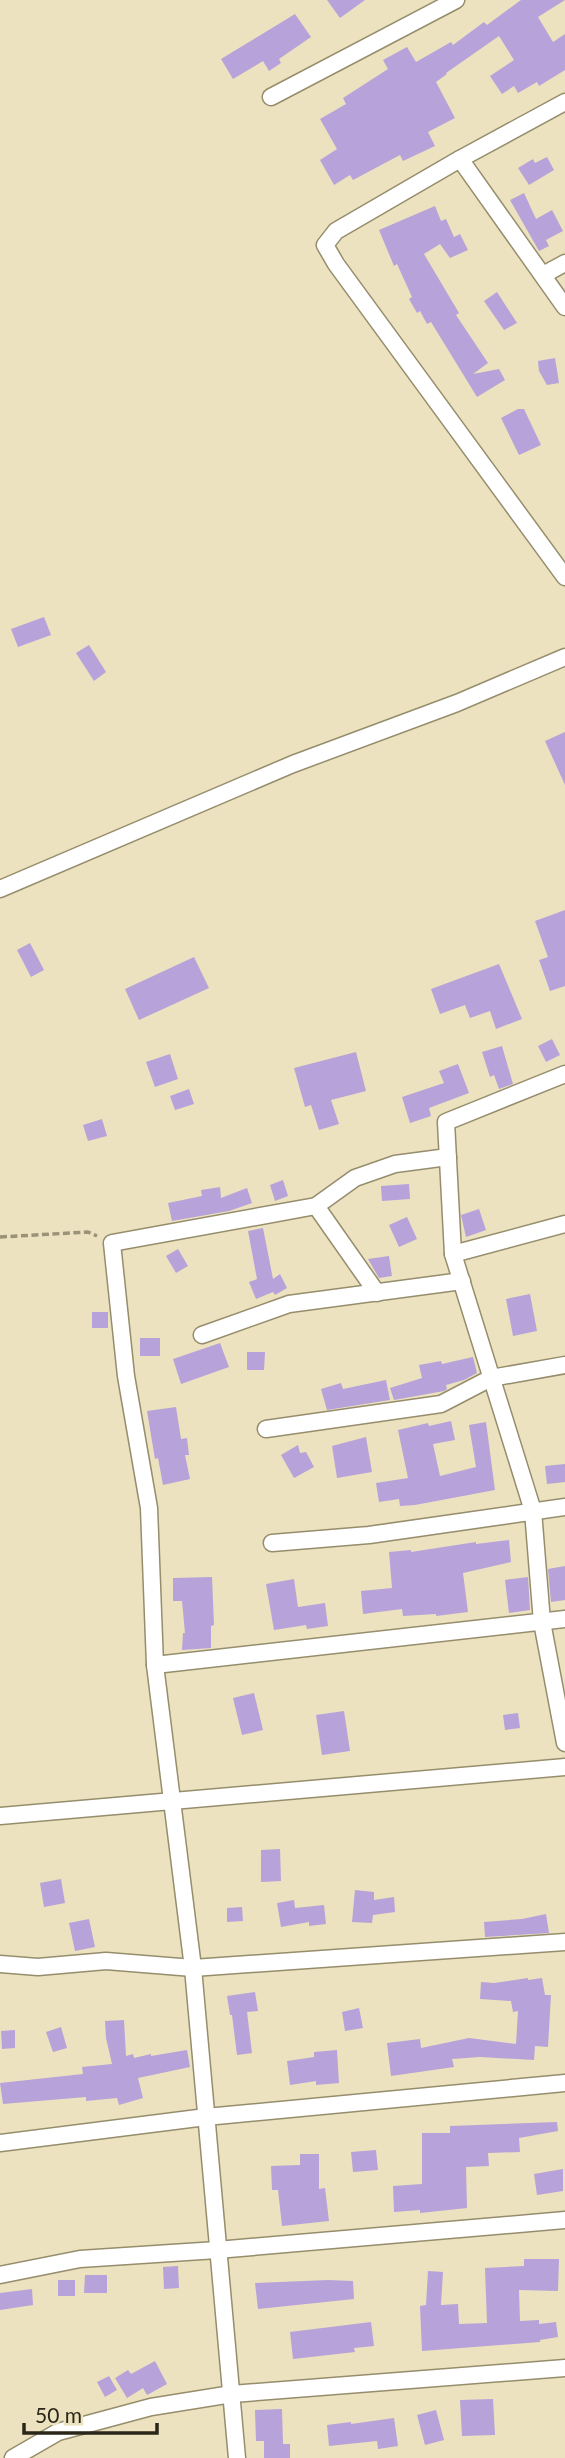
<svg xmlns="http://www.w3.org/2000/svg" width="565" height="2458" viewBox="0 0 565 2458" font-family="Lato,sans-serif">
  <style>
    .building { fill: #b7a2da }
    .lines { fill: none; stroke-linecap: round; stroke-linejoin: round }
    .minor-casing { stroke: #968d6d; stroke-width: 19 }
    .path { stroke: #9b9379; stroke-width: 3.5; stroke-dasharray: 7 3.5; stroke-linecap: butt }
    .minor { stroke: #fff; stroke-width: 16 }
  </style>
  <rect width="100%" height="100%" fill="#ece2bf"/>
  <g class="building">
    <path d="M327,0h38l-25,18z"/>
    <path d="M521,0h44l-27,17 15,25 12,-8v36l-26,16 -2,-4 -19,11 -4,-7 -12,8 -12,-18 24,-16 -15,-24 -53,37 1,1 -11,8 19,36 -27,14 7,14 -32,15 -3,-6 -47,25 -3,-5 -16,10 -14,-25 17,-11 -17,-30 26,-15 -3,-6 45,-29 -5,-9 24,-13 9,15 35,-20 2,3 31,-23 3,3z"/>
    <path d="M295,14l16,23 -32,22 2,4 -12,8 -6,-10 -30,18 -12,-20z"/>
    <path d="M547,157l7,13 -25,15 -11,-17 15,-9 2,4z"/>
    <path d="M524,193l12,26 16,-9 11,21 -17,9 3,6 -10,5 -29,-51z"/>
    <path d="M435,206l6,15 5,-2 8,18 6,-3 8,16 -18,8 -10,-14 -16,10 35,59 -3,2 32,48 -15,11 26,-5 6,11 -28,17 -46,-75 -4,2 -7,-13 -3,2 -8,-14 3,-2 -15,-33 -3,2 -15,-36z"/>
    <path d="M497,292l20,31 -13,7 -20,-29z"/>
    <path d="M555,358l4,25 -12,2 -8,-14 -1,-10z"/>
    <path d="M518,409h6l17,36 -22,10 -18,-37z"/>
    <path d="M44,617l7,18 -33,12 -7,-18z"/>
    <path d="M89,645l17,27 -12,9 -18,-28z"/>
    <path d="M565,732v53l-20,-44z"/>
    <path d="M565,910v76l-15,5 -11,-31 9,-3 -13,-36z"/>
    <path d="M30,943l14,27 -13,7 -14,-27z"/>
    <path d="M194,957l15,31 -70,32 -14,-31z"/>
    <path d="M499,964l23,55 -26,10 -6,-18 -20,7 -5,-13 -25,9 -9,-25z"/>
    <path d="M552,1039l8,16 -14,7 -8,-16z"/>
    <path d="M502,1046l11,38 -14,5 -5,-14 -4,2 -8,-25z"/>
    <path d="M356,1052l10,39 -35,9 8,24 -20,6 -8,-25 -6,2 -11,-39z"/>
    <path d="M170,1054l8,25 -23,8 -9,-25z"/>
    <path d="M458,1064l11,29 -40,15 2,8 -21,7 -8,-26 42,-14 -5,-12z"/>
    <path d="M189,1089l5,15 -19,6 -5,-14z"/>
    <path d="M102,1119l5,17 -19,5 -5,-16z"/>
    <path d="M283,1180l5,16 -13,5 -5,-16z"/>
    <path d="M409,1184l1,15 -28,2 -1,-15z"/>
    <path d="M220,1187l1,11 26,-10 5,15 -23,8 -57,10 -4,-18 34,-7 -1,-6z"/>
    <path d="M479,1209l7,21 -20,7 -5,-22z"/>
    <path d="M407,1217l10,22 -18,8 -10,-22z"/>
    <path d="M263,1228l10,51 7,-5 7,14 -12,7 -2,-3 -17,7 -7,-17 8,-3 -9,-48z"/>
    <path d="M178,1249l10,17 -12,7 -10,-17z"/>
    <path d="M389,1256l3,20 -13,2 -11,-19z"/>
    <path d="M530,1294l7,37 -24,5 -7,-37z"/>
    <rect x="92" y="1312" width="16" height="16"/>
    <rect x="140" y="1338" width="20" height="18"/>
    <path d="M220,1343l9,24 -48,17 -8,-25z"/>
    <path d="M247,1352h18l-1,18h-17z"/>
    <path d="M473,1357l4,16 -13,7 -18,5 1,4 -3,2 -50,9 -4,-12 32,-10 -3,-13 22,-4 1,3z"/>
    <path d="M386,1380l4,20 -63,10 -6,-21 20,-6 2,6z"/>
    <path d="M176,1407l5,32 6,-1 2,17h-4l5,24 -27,6 -5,-27 -3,1 -8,-48z"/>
    <path d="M451,1421l4,19 -22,4 7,32 36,-9 -7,-42 17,-3 9,68 -80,15 -15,1 -1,-7 -20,3 -3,-19 32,-5 -10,-48 30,-7 1,3z"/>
    <path d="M366,1437l6,35 -35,6 -5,-32z"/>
    <path d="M298,1445l2,8 6,-1 8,15 -20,11 -13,-23z"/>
    <path d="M565,1464v18l-18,2 -2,-18z"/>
    <path d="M509,1540l2,22 -48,11 5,39 -32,4v-2l-33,2 -1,-7 -39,5 -2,-23 31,-3 -3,-36 22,-2v2l65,-10v2z"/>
    <path d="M565,1566v34l-14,2 -3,-33z"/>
    <path d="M212,1577l2,48 -3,1v22l-29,2 1,-17h2l-3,-32h-9v-23z"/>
    <path d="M528,1577l2,33 -21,3 -4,-33z"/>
    <path d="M294,1579l4,28 27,-4 3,23 -21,3 -1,-4 -32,5 -8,-46z"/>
    <path d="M254,1693l9,37 -21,5 -9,-37z"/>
    <path d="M344,1711l6,40 -28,4 -6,-40z"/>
    <path d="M518,1713l2,15 -15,2 -2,-15z"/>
    <path d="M280,1849l1,32 -20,1v-32z"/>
    <path d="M61,1879l4,24 -21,4 -4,-24z"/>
    <path d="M355,1890l19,2v8l20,-3 1,15 -22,3 -1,8 -20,-1z"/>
    <path d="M294,1900l1,8 29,-3 2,19 -17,2v-4l-28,5 -4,-24z"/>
    <path d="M242,1907l1,14 -16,1v-14z"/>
    <path d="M546,1914l3,19 -64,4 -1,-15 38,-3z"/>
    <path d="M89,1919l6,28 -20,4 -6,-28z"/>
    <path d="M528,1978v2l14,-2 3,17h6l-3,52 -13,-1 -1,14 -54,-3 -28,2 2,8 -63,9 -4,-33 33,-4 1,9 48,-10 47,6 2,-33 -5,1 -2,-11 -31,-2 1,-17 13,1z"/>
    <path d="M255,1992l3,19 -11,1 5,41 -15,2 -5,-40h-2l-3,-19z"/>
    <path d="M359,2008l4,20 -18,3 -3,-19z"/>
    <path d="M124,2020l2,36 7,-2 1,4 17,-4v2l36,-6 3,17 -52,11 5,20 -24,7 -2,-7 -31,3v-4l-83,7 -3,-21 83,-9 -1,-7 30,-3 -6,-26 -1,-17z"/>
    <path d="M61,2027l6,21 -14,4 -7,-20z"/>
    <path d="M15,2030v18l-13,1 -1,-18z"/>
    <path d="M337,2050l2,33 -23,2v-4l-26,4 -3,-24 27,-4v-5z"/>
    <path d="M557,2122l1,9 -39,7 1,14 -32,1 1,13 -23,1 1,41 -47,5v-3l-26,2 -1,-26 29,-2v-51h28v-7z"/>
    <path d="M376,2150l2,20 -25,2 -2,-20z"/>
    <path d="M300,2154h19v35l6,-1 4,33 -47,5 -4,-36h-6l-1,-24 29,-1z"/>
    <path d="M563,2169v22l-26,4 -3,-21z"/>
    <path d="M524,2259h35l-1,32 -39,-1 1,31 19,-1v4l17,-2 2,15 -18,3v2l-118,9 -2,-45 6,-1 2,-34 15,1 -2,33 17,-1 1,20 28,-1 -2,-55 39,-2z"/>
    <path d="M178,2266l1,22 -15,1 -1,-22z"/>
    <path d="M85,2275h22v18h-23z"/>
    <rect x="58" y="2280" width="17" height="16"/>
    <path d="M328,2280l25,1 1,18 -96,10 -3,-26z"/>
    <path d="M32,2289l1,16 -33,5v-17z"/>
    <path d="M371,2322l3,24 -20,2 1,4 -62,7 -3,-27z"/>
    <path d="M155,2361l12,23 -20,11 -4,-7 -16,10 -12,-20 13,-8 3,4z"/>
    <path d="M109,2376l8,14 -12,7 -8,-15z"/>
    <path d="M493,2399l2,36 -33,1 -2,-36z"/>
    <path d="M282,2409l1,35h7v14h-26v-17h-8l-1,-31z"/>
    <path d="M436,2410l8,30 -19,5 -8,-30z"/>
    <path d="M394,2418l4,28 -20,3 -1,-8 -48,5 -2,-21 24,-3v2z"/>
  </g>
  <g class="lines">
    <defs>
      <g id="minor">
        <path d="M271,97l185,-97"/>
        <path d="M565,102l-105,57 -124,72 -11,14 11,19 229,313"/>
        <path d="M460,159l105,148"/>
        <path d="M543,275l22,-12"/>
        <path d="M0,889l293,-125 164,-61 108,-46"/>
        <path d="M565,1074l-119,48 7,132 80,257 9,111 23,121"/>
        <path d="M316,1206l61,87"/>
        <path d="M453,1254l112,-30"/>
        <path d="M202,1335l87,-31 173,-23"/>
        <path d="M266,1429l175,-25 50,-26 74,-13"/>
        <path d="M272,1543l97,-8 196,-28"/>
        <path d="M155,1665l410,-46"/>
        <path d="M0,1816l565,-49"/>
        <path d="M0,1964l38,3 68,-6 87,7 372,-26"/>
        <path d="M0,2143l206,-26 359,-34"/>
        <path d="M0,2275l80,-16 137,-9 348,-30"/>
        <path d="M13,2458l45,-26 93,-25 81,-13 333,-26"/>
        <path d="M237,2458l-44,-490 -38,-303 -6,-157 -23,-132 -14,-133 204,-37 39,-28 40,-14 53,-7"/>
      </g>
    </defs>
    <use href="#minor" class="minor-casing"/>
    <path class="path" d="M0,1237l88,-5 9,4"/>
    <use href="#minor" class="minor"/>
  </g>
  <path d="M24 2423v10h133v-10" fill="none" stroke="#2a2619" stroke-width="3.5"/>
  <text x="35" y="2423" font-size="21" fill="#2a2619" stroke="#ece2bf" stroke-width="5" paint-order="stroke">50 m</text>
</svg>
